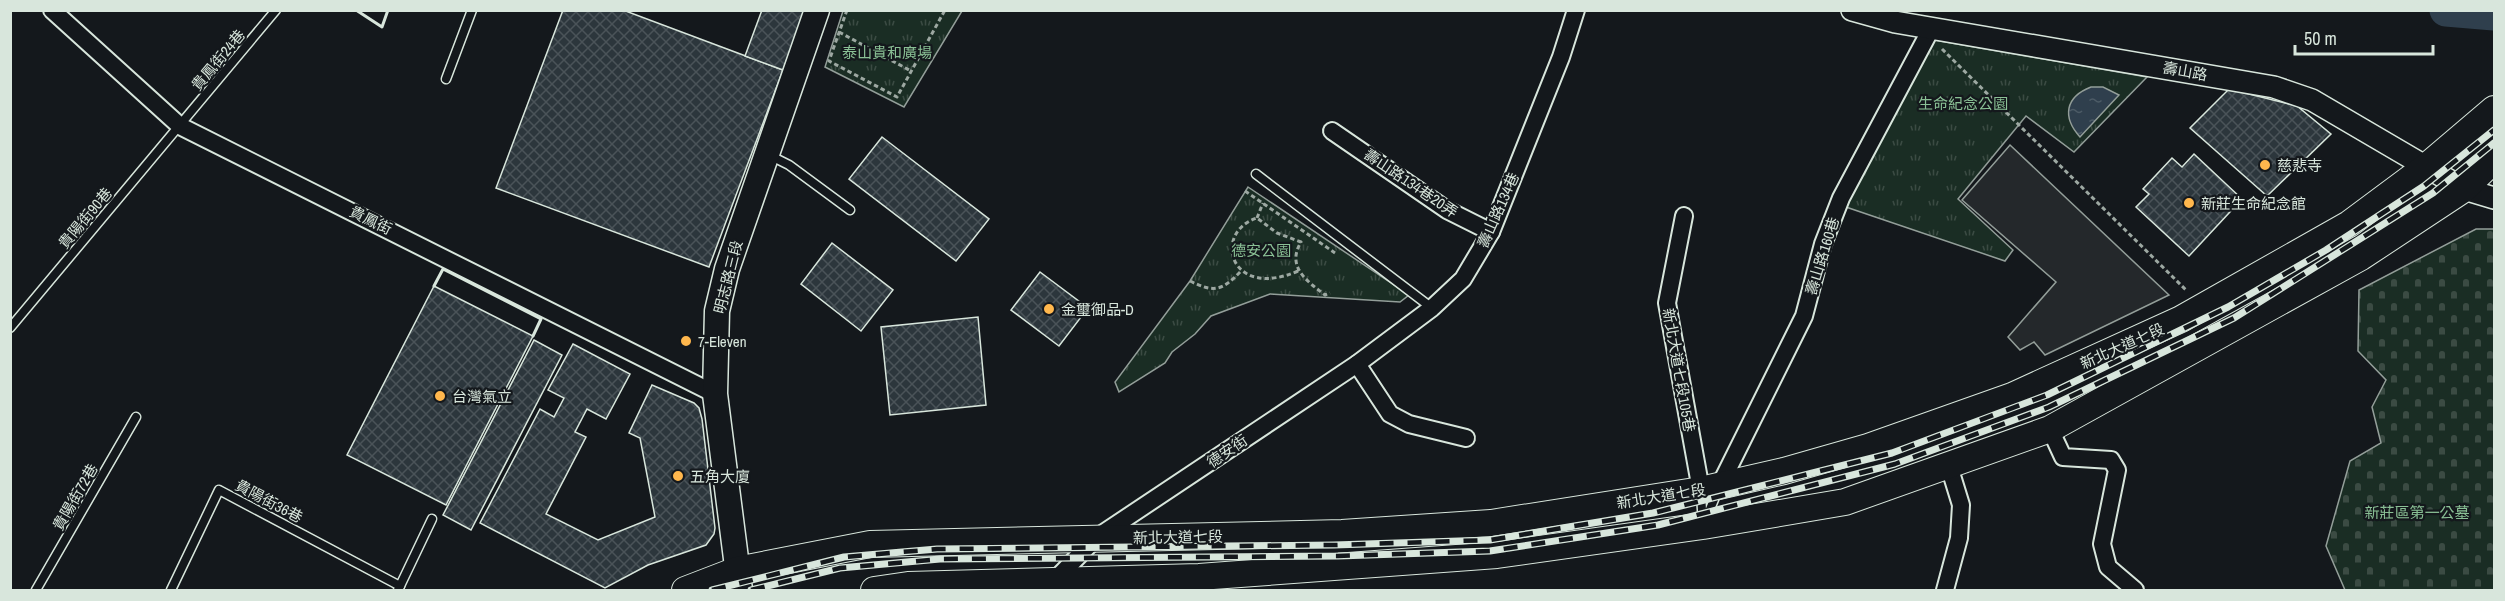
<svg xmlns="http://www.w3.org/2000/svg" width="2505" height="601" viewBox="0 0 2505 601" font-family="'Archivo Narrow','Noto Sans TC',sans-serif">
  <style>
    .grass { fill: url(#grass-tufts); stroke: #939e99; stroke-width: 1.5 }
    .cemetery { fill: url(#cemetery-stones); stroke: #939e99; stroke-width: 1.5 }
    .parking { fill: #24282b; stroke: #939e99; stroke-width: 1.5 }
    .water { fill: url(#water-ripples); stroke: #939e99; stroke-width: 1.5 }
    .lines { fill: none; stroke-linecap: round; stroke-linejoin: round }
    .river { stroke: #2f3f4d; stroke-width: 33 }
    .building { fill: url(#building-cross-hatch); stroke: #d8e6dc; stroke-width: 1.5 }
    .service-casing { stroke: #d8e6dc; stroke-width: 11 }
    .minor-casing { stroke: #d8e6dc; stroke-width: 20 }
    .tertiary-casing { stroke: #d8e6dc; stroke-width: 24 }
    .secondary-casing { stroke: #d8e6dc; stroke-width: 27 }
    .primary-casing { stroke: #d8e6dc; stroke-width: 28 }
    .path { stroke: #9da8a2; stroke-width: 3; stroke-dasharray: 4.5 3; stroke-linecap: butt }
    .service { stroke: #14181c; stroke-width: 8 }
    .minor { stroke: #14181c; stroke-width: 16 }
    .tertiary { stroke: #14181c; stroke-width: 21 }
    .secondary { stroke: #14181c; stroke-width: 24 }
    .primary { stroke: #14181c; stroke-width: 26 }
    .rail-casing { stroke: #d8e6dc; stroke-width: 7 }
    .rail { stroke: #14181c; stroke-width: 4.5; stroke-dasharray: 14; stroke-linecap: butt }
    .wall { stroke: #d8e6dc; stroke-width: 3 }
    .poi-dot { fill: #ffb74d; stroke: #14181c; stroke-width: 2 }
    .labels { text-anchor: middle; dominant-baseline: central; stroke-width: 4.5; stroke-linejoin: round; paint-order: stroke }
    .park-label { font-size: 15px; fill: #8ac095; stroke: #14181c }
    .street-label { font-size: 15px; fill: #d8e6dc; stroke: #14181c }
    .poi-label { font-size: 15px; fill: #d8e6dc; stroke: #14181c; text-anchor: start }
  </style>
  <defs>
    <pattern id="grass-tufts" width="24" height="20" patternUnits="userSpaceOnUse" patternTransform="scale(1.5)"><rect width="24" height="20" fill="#1a2d24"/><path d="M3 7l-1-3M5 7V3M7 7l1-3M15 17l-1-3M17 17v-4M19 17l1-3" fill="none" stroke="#3b4b43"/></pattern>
    <pattern id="cemetery-stones" width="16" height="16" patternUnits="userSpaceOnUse" patternTransform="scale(1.5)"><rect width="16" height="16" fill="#1a2d24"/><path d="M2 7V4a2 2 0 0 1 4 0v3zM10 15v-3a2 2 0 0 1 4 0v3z" fill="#3b4b43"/></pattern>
    <pattern id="water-ripples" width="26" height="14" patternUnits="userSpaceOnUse" patternTransform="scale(1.5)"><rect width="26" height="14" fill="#2f3f4d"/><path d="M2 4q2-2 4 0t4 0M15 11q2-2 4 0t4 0" fill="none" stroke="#4c5b66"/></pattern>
    <pattern id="building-cross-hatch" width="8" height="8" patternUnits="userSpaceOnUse" patternTransform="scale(1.5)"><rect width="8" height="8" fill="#2c363c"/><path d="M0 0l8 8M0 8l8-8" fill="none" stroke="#4a5358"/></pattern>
  </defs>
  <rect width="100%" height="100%" fill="#14181c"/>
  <g class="grass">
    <path d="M843,11v-1l119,1 -58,96 -79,-40z"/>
    <path d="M1934,40l213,37 -73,75 -48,-36 -68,83 55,51 -8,11 -162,-55z"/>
    <path d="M1248,187l161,108 -9,7 -130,-8 -59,22 -16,18 -23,18 -7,11 -46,29 -4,-10 75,-101z"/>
  </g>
  <path class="cemetery" d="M2476,229h18v361h-149l-19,-44 24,-85 31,-18 -9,-36 14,-27 -28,-29 1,-61z"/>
  <path class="parking" d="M2010,145l159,150 -124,60 -11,-13 -14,8 -12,-13 48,-55 -94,-82z"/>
  <path class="water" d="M2091,87h12l16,8 -39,42c-18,-20 -15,-40 11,-50z"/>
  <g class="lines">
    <path class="river" d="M2446,10l48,4"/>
  </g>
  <g class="building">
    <path d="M563,10h60l160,60 -74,197 -213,-79z"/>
    <path d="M762,10h43l-22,60 -38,-14z"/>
    <path d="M2229,89l68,17 34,28 -64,62 -77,-68z"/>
    <path d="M882,137l107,82 -33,42 -107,-82z"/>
    <path d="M2194,154l48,45 -53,57 -53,-49 13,-13 -6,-5 29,-31 10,9z"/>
    <path d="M832,243l61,47 -32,41 -60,-47z"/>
    <path d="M1040,272l48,36 -29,38 -48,-36z"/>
    <path d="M434,286l99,50 -87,169 -99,-50z"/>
    <path d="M978,317l8,88 -96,10 -9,-88z"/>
    <path d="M534,340l28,15 -91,175 -28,-15z"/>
    <path d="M573,344l57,30 -24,45 -19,-10 -12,23 11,5 -40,77 52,26 57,-23 -15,-79 -11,-5 23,-48 42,18 5,5 3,11 13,109 -1,6 -8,11 -58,20 -43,23 -125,-65 60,-114 14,8 10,-19 -16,-8z"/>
  </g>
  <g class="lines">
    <defs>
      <g id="service">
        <path d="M446,79l26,-69"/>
        <path d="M769,155l20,10 61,45"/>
        <path d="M1256,174l176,134"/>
        <path d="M10,328l266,-318"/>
        <path d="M1701,494l2,32 15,-36"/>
        <path d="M400,586l32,-67"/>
        <path d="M36,590l100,-173"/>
        <path d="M171,590l48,-100 181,96 -2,4"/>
      </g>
      <g id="minor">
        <path d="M52,10l128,116 535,268"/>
        <path d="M1332,131l115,79 44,22"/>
        <path d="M1684,216l-17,87 34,187"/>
        <path d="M1357,364l33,50 19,10 57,14"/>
        <path d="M2050,429l13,28 48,3 6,10 -15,74 6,23 27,23"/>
        <path d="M1719,487l85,-171 19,-72 18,-46 90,-169"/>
        <path d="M1053,582l43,-44 261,-174 75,-56 31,-29 28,-47 70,-175 15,-47"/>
        <path d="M1945,590l14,-52 2,-33 -12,-39"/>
      </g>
      <path id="tertiary" d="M1852,10l43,12 379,65 38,13 152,89 30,9"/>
      <path id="secondary" d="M740,590l-25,-196 2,-83 10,-42 90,-259"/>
      <g id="primary">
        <path d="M685,590l52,-20 133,-26 472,-11 149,-10 210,-33 83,-19 84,-24 144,-51 169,-77 168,-95 78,-58 67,-57"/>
        <path d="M874,590l34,-5 291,-8 298,-22 206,-29 142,-24 205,-73 311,-172 103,-68 30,-29"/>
      </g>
    </defs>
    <use href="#service" class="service-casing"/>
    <use href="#minor" class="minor-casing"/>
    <use href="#tertiary" class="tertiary-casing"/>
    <use href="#secondary" class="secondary-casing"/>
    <use href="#primary" class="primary-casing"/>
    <g class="path">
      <path d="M847,10l-18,51 68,36 48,-87"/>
      <path d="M839,32l72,39"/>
      <path d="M1942,49l245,242"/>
      <path d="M1245,191l90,62"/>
      <path d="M1257,218l6,-15"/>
      <path d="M1298,271c-69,30 -86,-39 -41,-53l20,15 24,9c-15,25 6,39 24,53l5,-2"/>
      <path d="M1190,281c24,12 32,10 51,-10"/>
    </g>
    <use href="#service" class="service"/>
    <use href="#minor" class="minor"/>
    <use href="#tertiary" class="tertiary"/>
    <use href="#secondary" class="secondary"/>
    <use href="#primary" class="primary"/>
    <defs>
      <g id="rail">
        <path d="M712,590l132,-33 93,-8 397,-4 156,-5 163,-27 239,-60 155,-58 181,-88 98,-57 98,-64 70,-56"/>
        <path d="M751,590l89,-22 100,-9 398,-3 152,-5 168,-26 237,-61 154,-57 185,-89 199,-125 61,-50"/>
      </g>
    </defs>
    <use href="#rail" class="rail-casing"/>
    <use href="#rail" class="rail"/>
    <g class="wall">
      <path d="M356,10l26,17 6,-17"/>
      <path d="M434,286l9,-17 98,50 -8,17"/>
    </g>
  </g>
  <g class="poi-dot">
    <circle cx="2265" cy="165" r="6"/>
    <circle cx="2189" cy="203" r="6"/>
    <circle cx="1049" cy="309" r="6"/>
    <circle cx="686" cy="341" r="6"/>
    <circle cx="440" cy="396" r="6"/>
    <circle cx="678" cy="476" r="6"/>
  </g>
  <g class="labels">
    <g class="park-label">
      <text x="887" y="52">泰山貴和廣場</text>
      <text x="1963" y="103">生命紀念公園</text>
      <text x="1261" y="250">德安公園</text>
      <text x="2417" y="512">新莊區第一公墓</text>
    </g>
    <g class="street-label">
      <text transform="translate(218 60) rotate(-50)">貴鳳街24巷</text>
      <text transform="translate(2185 71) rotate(10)">壽山路</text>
      <text transform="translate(1411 183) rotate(34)">壽山路134巷20弄</text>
      <text transform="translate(1498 210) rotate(-66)">壽山路134巷</text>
      <text transform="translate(85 218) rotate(-50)">貴陽街90巷</text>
      <text transform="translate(371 220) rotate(26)">貴鳳街</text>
      <text transform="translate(1822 256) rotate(-73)">壽山路160巷</text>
      <text transform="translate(728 277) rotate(-76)">明志路三段</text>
      <text transform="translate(2122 346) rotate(-24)">新北大道七段</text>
      <text transform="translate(1679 370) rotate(80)">新北大道七段105巷</text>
      <text transform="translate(1227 451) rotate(-34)">德安街</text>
      <text transform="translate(1661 496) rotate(-9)">新北大道七段</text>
      <text transform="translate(75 497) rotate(-60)">貴陽街72巷</text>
      <text transform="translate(269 501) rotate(28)">貴陽街36巷</text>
      <text transform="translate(1178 537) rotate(-1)">新北大道七段</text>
    </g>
    <g class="poi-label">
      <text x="2277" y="165">慈悲寺</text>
      <text x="2201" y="203">新莊生命紀念館</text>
      <text x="1061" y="309">金璽御品-D</text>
      <text x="698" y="341">7-Eleven</text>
      <text x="452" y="396">台灣氣立</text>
      <text x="690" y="476">五角大廈</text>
    </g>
  </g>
  <rect width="2505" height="601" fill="none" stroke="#d8e6dc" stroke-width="24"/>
  <path d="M2295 45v9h138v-9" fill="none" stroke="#d8e6dc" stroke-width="3"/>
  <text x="2304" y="45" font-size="18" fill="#d8e6dc" stroke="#14181c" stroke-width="4.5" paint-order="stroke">50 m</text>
</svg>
